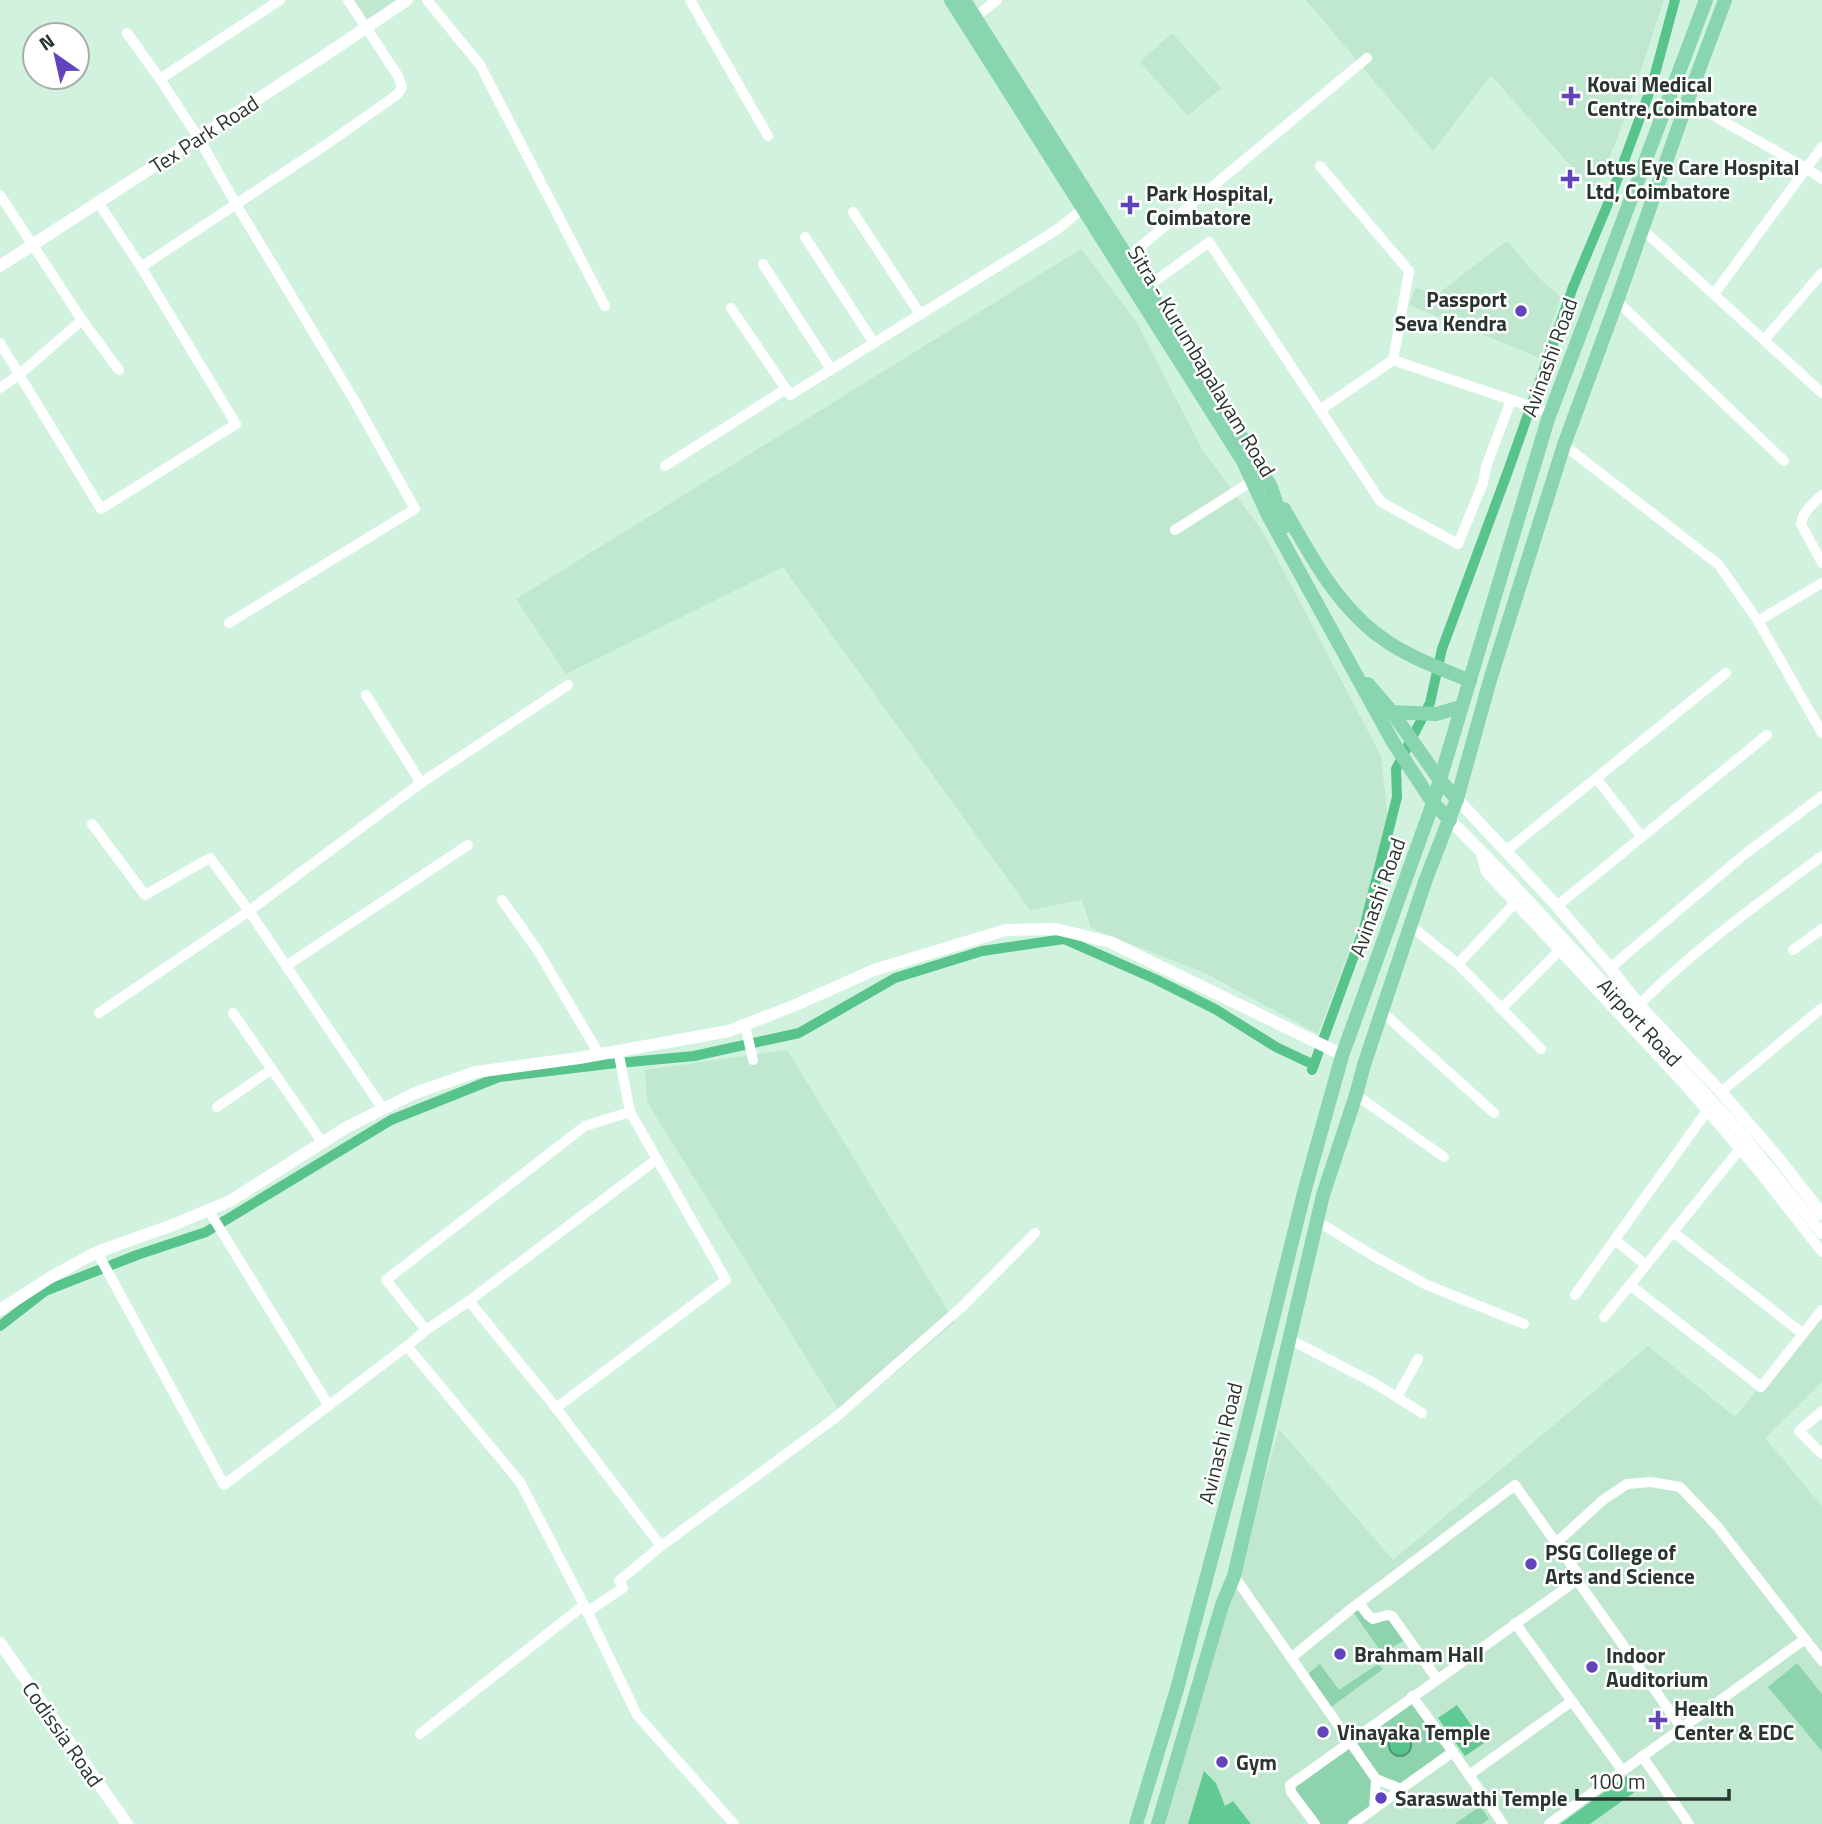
<svg xmlns="http://www.w3.org/2000/svg" width="1822" height="1824" viewBox="0 0 1822 1824" font-family="'Titillium Web',sans-serif">
  <style>
    .built { fill: #c0e7cf }
    .green { fill: #8dd3ab }
    .forest { fill: #60ca92 }
    .water { fill: #59c38c; stroke: #4b9870; stroke-width: 2 }
    .lines { fill: none; stroke-linecap: round; stroke-linejoin: round }
    .canal { stroke: #59c38c; stroke-width: 10 }
    .minor { stroke: #fff; stroke-width: 10 }
    .tertiary { stroke: #fff; stroke-width: 12 }
    .primary { stroke: #88d5b0; stroke-width: 14 }
    .poi-dot { fill: #6144bc; stroke: #fff; stroke-width: 2.5 }
    .labels { text-anchor: middle; dominant-baseline: central; stroke-width: 5; stroke-linejoin: round; paint-order: stroke }
    .poi-label { font-size: 21px; font-weight: bold; fill: #29352e; stroke: #fff; text-anchor: start }
    .street-label { font-size: 21px; fill: #29352e; stroke: #fff }
  </style>
  <rect width="100%" height="100%" fill="#d1f2de"/>
  <g class="built">
    <path d="M350,0h56l-41,27z"/>
    <path d="M1306,0h358l-39,118 -30,76 -104,-119 -58,76z"/>
    <path d="M1172,33l49,55 -33,28 -48,-54z"/>
    <path d="M1507,241l32,37 22,19 -21,61 -131,-53 6,-17 24,5z"/>
    <path d="M1081,249l56,74 66,128 60,81 118,224 9,84 -72,194 -111,-60 -116,-46 -9,-28 -52,10 -247,-343 -217,107 -50,-75z"/>
    <path d="M787,1050l168,272 -112,95 -196,-315 -2,-32z"/>
    <path d="M1822,1309v73l-57,56 57,68v318h-656l113,-395 114,131 255,-214 87,71z"/>
  </g>
  <g class="green">
    <path d="M1359,1609l13,15 15,-6 6,3 12,19 -23,13 -29,-41z"/>
    <path d="M1797,1663l25,31v57l-54,-64z"/>
    <path d="M1320,1664l19,26 39,-26 5,5 -52,38 -23,-33z"/>
    <path d="M1411,1702l35,48 -47,34 -20,-8 -24,-33z"/>
    <path d="M1349,1748l23,31 -2,28 -23,17h-27l-28,-37z"/>
    <path d="M1480,1806l9,13 -7,5h-27z"/>
  </g>
  <g class="forest">
    <path d="M1457,1705l27,38 -19,13 -27,-38z"/>
    <path d="M1204,1771l12,12 9,23 8,-5 18,23h-63z"/>
    <path d="M1628,1775l11,14 -49,35h-30z"/>
  </g>
  <circle class="water" cx="1400" cy="1745" r="11"/>
  <g class="lines">
    <g class="canal">
      <path d="M1312,1070l52,-142 33,-131 -1,-28 34,-66 12,-54 66,-178 65,-184 37,-88 42,-114 23,-85"/>
      <path d="M0,1326l45,-35 92,-36 69,-23 185,-112 108,-43 109,-13 86,-8 105,-23 96,-55 87,-27 82,-12 91,40 60,30 61,38 38,18"/>
    </g>
    <g class="minor">
      <path d="M427,0l53,65 125,241"/>
      <path d="M690,0l78,136"/>
      <path d="M975,17l22,-17"/>
      <path d="M127,33l33,46 120,-79"/>
      <path d="M160,79l38,58 38,67 118,196 61,109 -186,114"/>
      <path d="M1707,112l99,56 16,11"/>
      <path d="M0,195l82,125 37,50"/>
      <path d="M853,212l67,102"/>
      <path d="M1641,228l181,165"/>
      <path d="M805,237l69,106"/>
      <path d="M1128,257l239,-199"/>
      <path d="M763,264l68,105"/>
      <path d="M141,267l186,-123 71,-50 4,-7 -4,-11 -50,-76"/>
      <path d="M1147,287l62,-45 172,260 77,42 25,-61 3,-16 25,-67"/>
      <path d="M1714,294l108,-147"/>
      <path d="M1617,301l167,160"/>
      <path d="M731,308l59,87 268,-166 29,-24"/>
      <path d="M1764,340l58,-67"/>
      <path d="M0,343l101,166 135,-85 -95,-157 -43,-65"/>
      <path d="M1393,360l157,53"/>
      <path d="M0,388l20,-14 62,-54"/>
      <path d="M1320,410l73,-50 16,-89 -89,-105"/>
      <path d="M1564,445l155,120 39,56 64,-38"/>
      <path d="M665,466l121,-77"/>
      <path d="M1822,495c-9,9 -19,16 -21,29l21,39"/>
      <path d="M1175,530l77,-49"/>
      <path d="M1758,621l64,112"/>
      <path d="M366,695l55,88 -172,128 134,198"/>
      <path d="M1596,778l46,59"/>
      <path d="M421,783l147,-98"/>
      <path d="M92,824l53,71 65,-37 39,53 -150,102"/>
      <path d="M1480,851l6,21 197,211 73,85 66,84"/>
      <path d="M1506,851l220,-178"/>
      <path d="M502,900l36,51 61,103"/>
      <path d="M1557,906l210,-171"/>
      <path d="M1411,926l47,38 83,85"/>
      <path d="M1793,950l29,-21"/>
      <path d="M1458,964l57,-61"/>
      <path d="M286,966l182,-121"/>
      <path d="M1610,968l135,-114 77,-58"/>
      <path d="M1639,1005c55,-56 120,-102 183,-149"/>
      <path d="M1501,1009l59,-59"/>
      <path d="M1381,1011l113,102"/>
      <path d="M233,1013l89,129"/>
      <path d="M745,1025l8,35"/>
      <path d="M618,1050l12,62 96,168 -170,128 -87,-107 188,-142"/>
      <path d="M1721,1092l101,-84"/>
      <path d="M1356,1095l88,62"/>
      <path d="M217,1107l55,-38"/>
      <path d="M209,1211l120,195"/>
      <path d="M1317,1221l55,34 55,30 97,39"/>
      <path d="M1673,1232l130,102"/>
      <path d="M1615,1240l31,25"/>
      <path d="M97,1252l127,233 183,-139"/>
      <path d="M1630,1285l131,102 61,-77"/>
      <path d="M1575,1295l132,-184"/>
      <path d="M469,1301l-43,29 -40,-50 199,-154 45,-14"/>
      <path d="M1604,1317l136,-168"/>
      <path d="M426,1330l-19,16 113,136 64,123 53,110 97,109"/>
      <path d="M1289,1339l85,44 48,30"/>
      <path d="M1397,1397l21,-38"/>
      <path d="M556,1408l105,138 -42,35 4,7 -36,24"/>
      <path d="M1822,1411l-23,20 23,23"/>
      <path d="M1556,1543l47,-43 24,-16 24,-2 29,5 37,39 105,135"/>
      <path d="M661,1546l174,-128 129,-113 71,-72"/>
      <path d="M1234,1576l142,203 -2,30 -21,15"/>
      <path d="M1577,1580l104,147"/>
      <path d="M1359,1603l9,12 5,4 14,-4 5,1 45,63"/>
      <path d="M1515,1623l107,147"/>
      <path d="M1292,1657l59,-48 164,-124 63,89 -1,6 -287,205 1,7 24,32"/>
      <path d="M1412,1696l41,56"/>
      <path d="M420,1734l164,-129"/>
      <path d="M1642,1756l47,68"/>
      <path d="M1469,1775l103,-74"/>
      <path d="M1376,1779l25,10 52,-37 50,72"/>
      <path d="M1374,1809l27,-20"/>
      <path d="M1549,1824l256,-185"/>
    </g>
    <g class="tertiary">
      <path d="M0,266l321,-208 86,-58"/>
      <path d="M1457,799l100,107 53,62 29,37 82,87 54,62 47,60"/>
      <path d="M1450,820l58,59 231,252 83,102"/>
      <path d="M0,1310l51,-33 46,-25 76,-27 57,-24 117,-74 68,-34 61,-21 103,-14 150,-27 69,-27 76,-34 132,-40 50,-1 54,13 233,113"/>
      <path d="M0,1643l127,181"/>
    </g>
    <g class="primary">
      <path d="M951,0l292,461 25,54 125,227 40,61 17,17"/>
      <path d="M964,0l280,441 27,46 13,40"/>
      <path d="M1284,509c26,46 54,98 98,129 26,19 58,30 88,43"/>
      <path d="M1368,684l24,28 47,67 18,20"/>
      <path d="M1392,712l44,2 25,-7"/>
      <path d="M1136,1824l41,-135 67,-253 61,-247 37,-133 91,-253 115,-384 158,-419"/>
      <path d="M1158,1824l64,-219 12,-29 89,-381 33,-100 8,-30 62,-186 31,-80 33,-119 74,-235 53,-144 74,-210 34,-91"/>
    </g>
  </g>
  <g class="poi-dot">
    <path d="M1567.5 85.5h7v7h7v7h-7v7h-7v-7h-7v-7h7z"/>
    <path d="M1566.5 168.5h7v7h7v7h-7v7h-7v-7h-7v-7h7z"/>
    <path d="M1126.5 194.5h7v7h7v7h-7v7h-7v-7h-7v-7h7z"/>
    <circle cx="1521" cy="311" r="7"/>
    <circle cx="1531" cy="1564" r="7"/>
    <circle cx="1340" cy="1654" r="7"/>
    <circle cx="1592" cy="1667" r="7"/>
    <path d="M1654.5 1709.5h7v7h7v7h-7v7h-7v-7h-7v-7h7z"/>
    <circle cx="1323" cy="1732" r="7"/>
    <circle cx="1222" cy="1762" r="7"/>
    <circle cx="1381" cy="1798" r="7"/>
  </g>
  <g class="labels">
    <g class="poi-label">
      <text x="1587" y="84">Kovai Medical<tspan x="1587" dy="24">Centre,Coimbatore</tspan></text>
      <text x="1586" y="167">Lotus Eye Care Hospital<tspan x="1586" dy="24">Ltd, Coimbatore</tspan></text>
      <text x="1146" y="193">Park Hospital,<tspan x="1146" dy="24">Coimbatore</tspan></text>
      <text x="1507" y="299" text-anchor="end">Passport<tspan x="1507" dy="24">Seva Kendra</tspan></text>
      <text x="1545" y="1552">PSG College of<tspan x="1545" dy="24">Arts and Science</tspan></text>
      <text x="1354" y="1654">Brahmam Hall</text>
      <text x="1606" y="1655">Indoor<tspan x="1606" dy="24">Auditorium</tspan></text>
      <text x="1674" y="1708">Health<tspan x="1674" dy="24">Center &amp; EDC</tspan></text>
      <text x="1337" y="1732">Vinayaka Temple</text>
      <text x="1236" y="1762">Gym</text>
      <text x="1395" y="1798">Saraswathi Temple</text>
    </g>
    <g class="street-label">
      <text transform="translate(204 134) rotate(-33)">Tex Park Road</text>
      <text transform="translate(1549 357) rotate(-70)">Avinashi Road</text>
      <text transform="translate(1202 361) rotate(59)">Sitra - Kurumbapalayam Road</text>
      <text transform="translate(1377 897) rotate(-70)">Avinashi Road</text>
      <text transform="translate(1640 1022) rotate(47)">Airport Road</text>
      <text transform="translate(1220 1443) rotate(-76)">Avinashi Road</text>
      <text transform="translate(63 1734) rotate(55)">Codissia Road</text>
    </g>
  </g>
  <g transform="translate(56 56) rotate(326)"><circle r="33" fill="#ffffff" stroke="#a9aeab" stroke-width="2"/>
  <path d="M0-5L12 26L0 18L-12 26Z" fill="#6144bc"/>
  <text y="-10" font-size="19" font-weight="bold" text-anchor="middle" fill="#29352e">N</text>
  </g>
  <path d="M1577 1789v10h152v-10" fill="none" stroke="#29352e" stroke-width="3.5"/>
  <text x="1588" y="1789" font-size="21" fill="#29352e" stroke="#ffffff" stroke-width="5" paint-order="stroke">100 m</text>
</svg>
